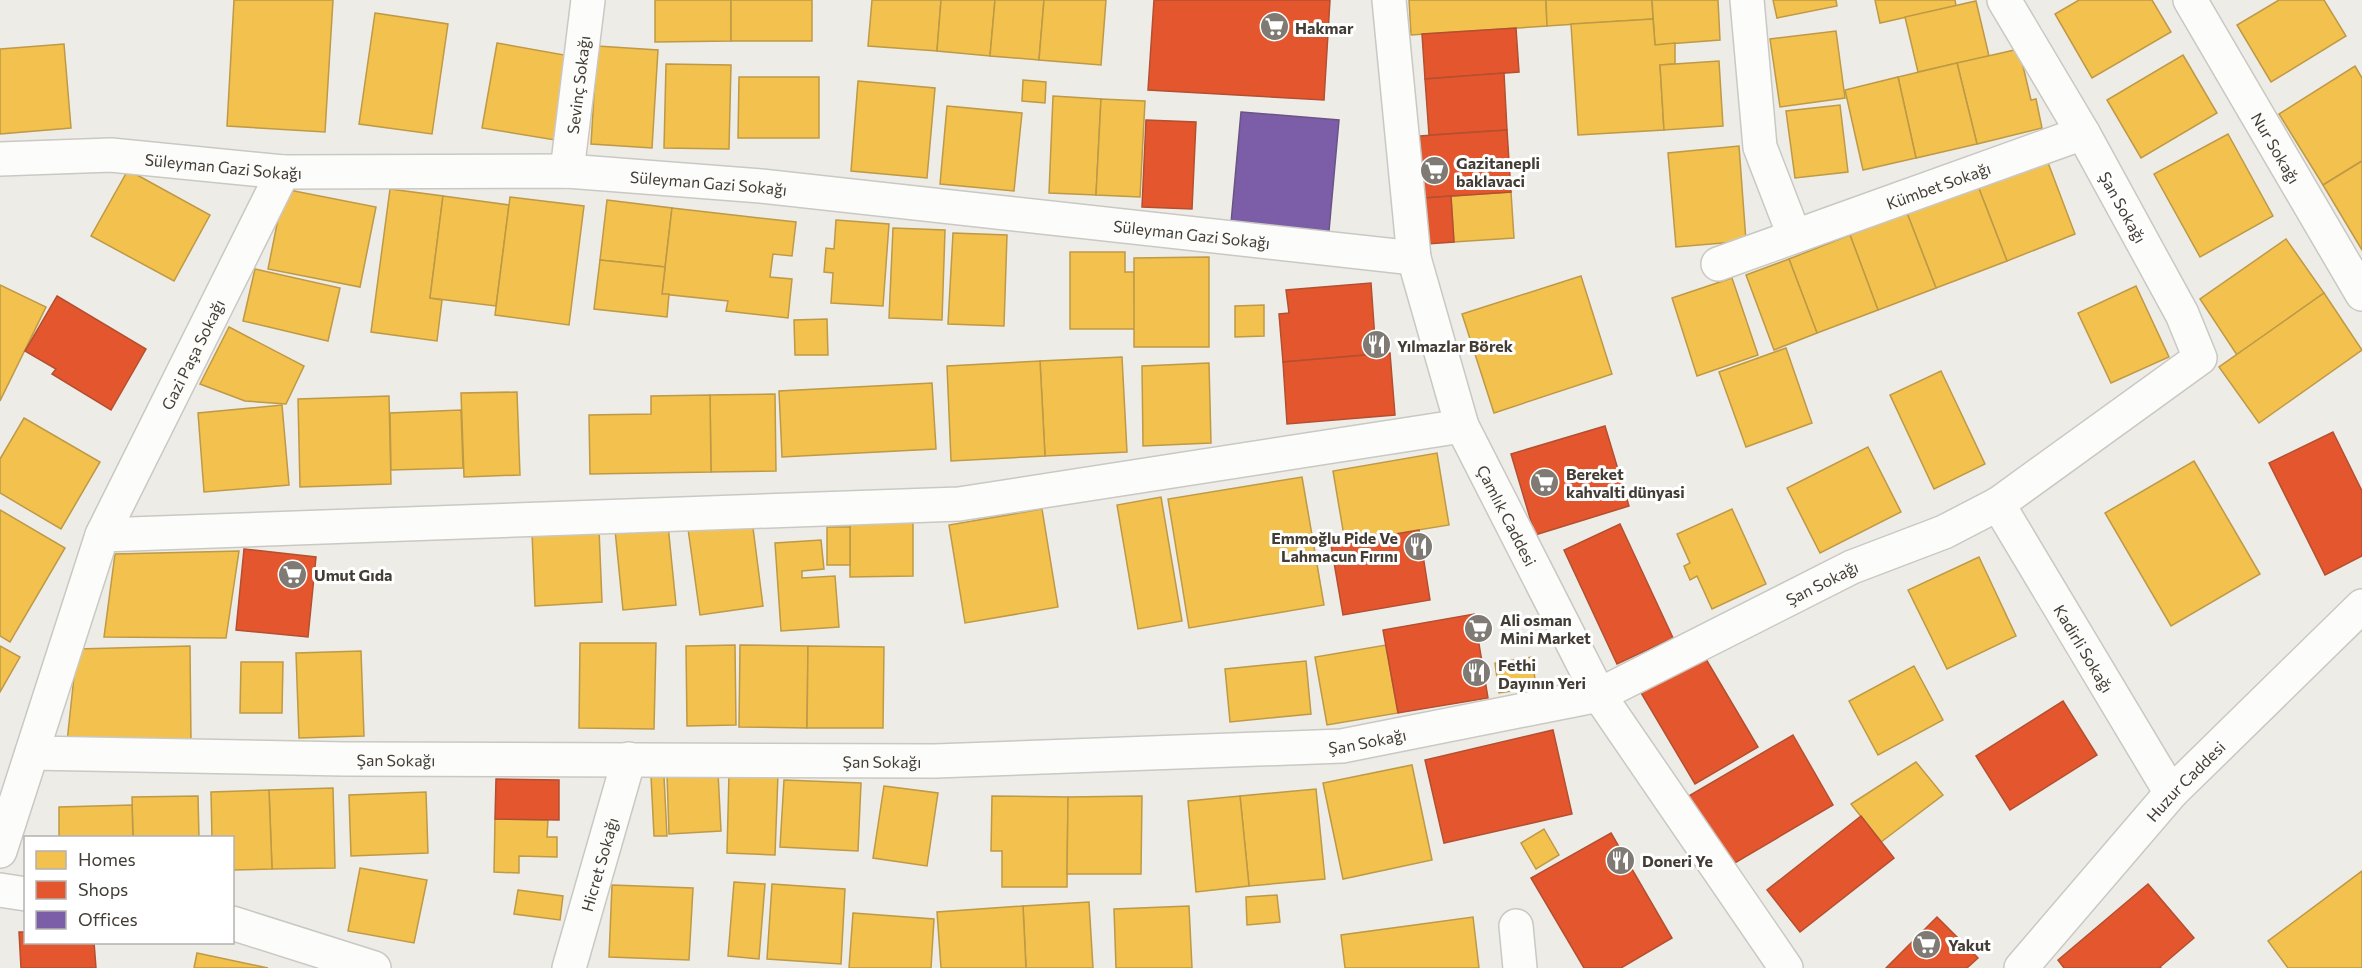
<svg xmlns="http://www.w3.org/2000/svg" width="2362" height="968" viewBox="0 0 2362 968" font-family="Commissioner,sans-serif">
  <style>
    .homes { fill: #f2c14e; stroke: #be9946; stroke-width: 1.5 }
    .shops { fill: #e4572e; stroke: #b44f30; stroke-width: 1.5 }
    .offices { fill: #7b5ea7; stroke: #6a5485; stroke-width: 1.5 }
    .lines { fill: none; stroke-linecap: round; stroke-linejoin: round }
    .minor-casing { stroke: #cac8c3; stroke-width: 36 }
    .minor { stroke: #fcfcfb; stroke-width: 33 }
    .labels { text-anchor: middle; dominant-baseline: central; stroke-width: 6; stroke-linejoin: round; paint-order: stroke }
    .poi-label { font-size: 16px; font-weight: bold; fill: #433d35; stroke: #fff; text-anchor: start }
    .street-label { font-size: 16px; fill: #433d35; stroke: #fff }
  </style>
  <rect width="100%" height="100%" fill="#eeece7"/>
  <g class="homes">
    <path d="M234,0h99l-8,132 -98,-6z"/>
    <path d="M655,0h76v41l-76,1z"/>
    <rect x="731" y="0" width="81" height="41"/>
    <path d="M872,0h69l-4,51 -69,-5z"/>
    <path d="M941,0h54l-5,56 -53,-5z"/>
    <path d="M995,0h49l-5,60 -49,-4z"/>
    <path d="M1044,0h62l-5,65 -62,-5z"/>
    <path d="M1409,0h137l1,26 -136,9z"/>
    <path d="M1546,0h106l1,19 -106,7z"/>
    <path d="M1652,0h66l2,40 -65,5z"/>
    <path d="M1773,0h63l1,6 -60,12z"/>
    <path d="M1875,0h80l1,6 -76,17z"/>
    <path d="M2079,0h73l19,32 -79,46 -37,-64z"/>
    <path d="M2279,0h45l22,36 -75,46 -34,-57z"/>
    <path d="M1976,1l13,55 -71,16 -13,-55z"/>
    <path d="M375,13l73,11 -16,110 -73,-10z"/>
    <path d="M1653,19l2,26 20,-2v21l-15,1 4,65 -86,5 -7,-111z"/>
    <path d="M1836,31l9,67 -65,9 -10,-68z"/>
    <path d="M497,43l73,13 -15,84 -73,-12z"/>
    <path d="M64,44l7,84 -71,6v-85z"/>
    <path d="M597,46l61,4 -6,98 -61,-4z"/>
    <path d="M2019,49l12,51 5,-1 6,29 -65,16 -20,-81z"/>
    <path d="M2183,55l34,58 -76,45 -34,-58z"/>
    <path d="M1719,61l4,65 -59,4 -4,-65z"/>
    <path d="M1957,63l20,81 -61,14 -18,-81z"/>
    <path d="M666,64l65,1 -2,84 -65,-1z"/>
    <path d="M2355,66l7,12v83l-39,24 -44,-71z"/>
    <path d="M739,77h80v61h-81z"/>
    <path d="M1898,77l18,81 -53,12 -18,-80z"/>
    <path d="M1023,80l23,2 -1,21 -23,-2z"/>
    <path d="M858,81l77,7 -8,90 -76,-7z"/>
    <path d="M1053,96l48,3 -5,96 -47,-2z"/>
    <path d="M1101,99l44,2 -5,96 -44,-2z"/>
    <path d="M1840,105l8,67 -53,6 -9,-67z"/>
    <path d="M947,106l75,7 -8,78 -74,-7z"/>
    <path d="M2228,134l45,82 -73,41 -46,-83z"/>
    <path d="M1739,146l7,95 -70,6 -8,-94z"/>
    <path d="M2047,160l28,74 -68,27 -29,-75z"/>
    <path d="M2362,161v89l-39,-65z"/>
    <path d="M128,170l82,45 -36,66 -83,-45z"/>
    <path d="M1978,186l29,75 -71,27 -29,-75z"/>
    <path d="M284,189l92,18 -16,80 -92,-18z"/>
    <path d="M390,189l53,7 -13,102 12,2 -5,41 -66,-9z"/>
    <path d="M1511,192l3,46 -60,4 -3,-46z"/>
    <path d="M443,196l66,9 -13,101 -66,-8z"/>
    <path d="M510,197l74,9 -15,119 -74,-10z"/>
    <path d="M607,200l65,8 -7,59 -65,-7z"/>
    <path d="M672,208l124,14 -4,34 -19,-2 -3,23 22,2 -4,39 -62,-7 2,-10 -66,-7z"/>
    <path d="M1907,213l29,75 -58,22 -28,-75z"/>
    <path d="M836,220l53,4 -6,82 -52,-3 2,-30 -9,-1 2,-24 8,1z"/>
    <path d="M893,228l52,2 -3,90 -53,-2z"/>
    <path d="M953,233l54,2 -3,91 -56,-2z"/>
    <path d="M1850,235l28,75 -61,23 -28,-74z"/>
    <path d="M2286,239l38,54 -87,62 -37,-56z"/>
    <path d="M1070,252h55v20h9l1,57h-65z"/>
    <path d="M1209,257v90h-75v-89z"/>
    <path d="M1789,259l28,74 -43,17 -28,-75z"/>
    <path d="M600,260l65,7 -3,27h7l-2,23 -73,-8z"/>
    <path d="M255,269l85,19 -12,53 -85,-20z"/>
    <path d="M1581,276l31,98 -118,39 -32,-99z"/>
    <path d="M1732,278l26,77 -61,21 -25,-78z"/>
    <path d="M0,285l46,22 -46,94z"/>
    <path d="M2136,286l33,71 -58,26 -33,-70z"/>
    <path d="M2324,293l38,57 -103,73 -40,-56z"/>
    <path d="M1264,305v31l-29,1v-31z"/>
    <path d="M827,319l1,36h-33l-1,-35z"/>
    <path d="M229,327l75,39 -18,38 -41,-3 -45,-17z"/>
    <path d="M1786,348l26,75 -66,24 -27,-75z"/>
    <path d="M1122,357l5,95 -82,4 -5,-95z"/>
    <path d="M1040,361l5,95 -94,5 -4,-95z"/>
    <path d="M1209,363l2,80 -68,3 -1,-80z"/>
    <path d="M1941,371l44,93 -51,25 -44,-94z"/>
    <path d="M932,383l4,66 -154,8 -3,-66z"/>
    <path d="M517,392l3,83 -56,2 -3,-84z"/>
    <path d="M775,394l1,77 -65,1 -1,-77z"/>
    <path d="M710,395l1,77 -121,2 -1,-59 62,-1v-18z"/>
    <path d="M389,396l2,88 -91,3 -2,-88z"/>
    <path d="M282,405l7,80 -85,7 -6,-79z"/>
    <path d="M461,410l2,58 -72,2 -1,-57z"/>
    <path d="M24,418l76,44 -39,67 -61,-36v-34z"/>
    <path d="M1868,447l33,65 -81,41 -33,-65z"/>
    <path d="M1437,453l12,72 -104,17 -12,-71z"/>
    <path d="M2194,461l66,113 -89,52 -66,-113z"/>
    <path d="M1302,477l22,128 -135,23 -21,-129z"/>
    <path d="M1161,497l21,124 -44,8 -21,-124z"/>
    <path d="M1042,509l16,98 -93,16 -16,-98z"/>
    <path d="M1732,509l34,75 -54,25 -15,-33 -7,4 -6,-14 6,-3 -13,-29z"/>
    <path d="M0,510l65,38 -55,94 -10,-6z"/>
    <path d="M752,520l11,86 -63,9 -12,-86z"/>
    <path d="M850,520h63v56l-63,1z"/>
    <path d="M668,525l8,80 -53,5 -8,-80z"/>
    <rect x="827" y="527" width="23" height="38"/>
    <path d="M599,529l3,73 -67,4 -3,-73z"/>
    <path d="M821,540l3,29 -22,2v7l33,-2 4,51 -58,4 -6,-88z"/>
    <path d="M239,551l-13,87 -122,-1 11,-83z"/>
    <path d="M1979,557l37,79 -69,33 -39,-79z"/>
    <path d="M580,643h76l-2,86 -75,-1z"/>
    <path d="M735,645l1,80 -49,1 -1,-80z"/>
    <path d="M740,645l68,1 -1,82 -68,-1z"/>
    <path d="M1386,645l12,68 -71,12 -12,-68z"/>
    <path d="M0,646l20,11 -20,35z"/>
    <path d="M190,646l1,95 -124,1 10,-93z"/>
    <path d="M808,646l76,1 -1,81h-76z"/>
    <path d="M361,651l3,85 -65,2 -3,-85z"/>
    <path d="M1532,657l4,30 -37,6 -4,-30z"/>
    <path d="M1306,661l5,53 -81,8 -5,-53z"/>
    <path d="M241,662h42l-1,51h-42z"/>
    <path d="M1914,666l29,54 -65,35 -29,-54z"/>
    <path d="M1916,762l27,33 -62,47 -30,-38z"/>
    <path d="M1412,765l20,95 -89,19 -20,-96z"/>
    <path d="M718,772l3,59 -52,3 -2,-59z"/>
    <path d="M729,773l49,1 -3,81 -48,-2z"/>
    <path d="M651,776h13l3,60h-13z"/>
    <path d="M784,780l77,3 -3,68 -78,-4z"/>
    <path d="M884,786l54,7 -11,73 -54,-8z"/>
    <path d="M333,788l2,80 -63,1 -3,-79z"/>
    <path d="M1316,789l9,90 -76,7 -9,-90z"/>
    <path d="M269,790l3,79 -40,1v-32h-20l-1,-46z"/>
    <path d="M426,792l2,61 -77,3 -2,-61z"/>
    <path d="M198,796l1,42h-66l-1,-41z"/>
    <path d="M992,796l76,1 -1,90h-65v-36h-11z"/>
    <path d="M1142,796l-1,78h-74l1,-77z"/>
    <path d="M1240,796l9,90 -53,6 -8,-91z"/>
    <path d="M132,805l1,33h-74v-31z"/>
    <path d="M495,819l53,1 -1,17h10v20l-38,-1v17l-25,-1z"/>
    <path d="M1544,829l15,26 -23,14 -15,-26z"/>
    <path d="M360,868l67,12 -13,63 -66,-12z"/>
    <path d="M2362,871v97h-74l-20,-27z"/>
    <path d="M734,882l31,2 -6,75 -31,-3z"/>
    <path d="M772,884l73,5 -4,75 -74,-5z"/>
    <path d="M612,885l81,3 -4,72 -80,-3z"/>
    <path d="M518,890l45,6 -3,24 -46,-6z"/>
    <path d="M1277,895l3,27 -33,3 -1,-28z"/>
    <path d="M1089,902l4,66h-67l-3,-62z"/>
    <path d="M1023,906l3,62h-85l-4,-56z"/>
    <path d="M1189,906l3,62h-76l-2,-59z"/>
    <path d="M853,913l81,6 -3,49h-82z"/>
    <path d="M1473,917l6,51h-134l-4,-33z"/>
    <path d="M197,953l71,15h-74z"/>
  </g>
  <g class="shops">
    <path d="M1154,0h176l-6,100 -176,-10z"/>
    <path d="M1516,28l3,44 -94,7 -3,-45z"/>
    <path d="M1504,73l3,57 -78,5 -4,-56z"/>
    <path d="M1146,120l50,2 -4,87 -50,-2z"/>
    <path d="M1507,130l4,62 -87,6 -4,-62z"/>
    <path d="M1451,196l3,46 -27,2 -3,-46z"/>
    <path d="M1371,283l5,71 -93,8 -4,-48 10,-1 -3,-23z"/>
    <path d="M57,296l89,53 -35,61 -59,-36 4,-5 -31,-18z"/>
    <path d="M1390,353l5,62 -108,9 -4,-62z"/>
    <path d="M1605,426l24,80 -94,29 -24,-81z"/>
    <path d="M2333,432l29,59v65l-37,19 -56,-112z"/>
    <path d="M1620,524l53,114 -56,26 -53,-114z"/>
    <path d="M1419,530l11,70 -87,15 -12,-70z"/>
    <path d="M244,549l72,8 -8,80 -72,-7z"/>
    <path d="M1474,614l14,84 -90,15 -15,-83z"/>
    <path d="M1700,649l58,98 -63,37 -58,-98z"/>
    <path d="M2063,701l34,54 -87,55 -34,-54z"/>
    <path d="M1553,730l19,84 -128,29 -19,-83z"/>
    <path d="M1793,735l40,70 -105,62 -41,-70z"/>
    <path d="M496,779l63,1v40l-64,-1z"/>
    <path d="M1861,816l33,42 -94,74 -33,-42z"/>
    <path d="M1611,833l61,105 -51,30h-37l-53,-90z"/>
    <path d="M2148,884l46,54 -34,29 1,1h-97l-6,-8z"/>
    <path d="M1937,917l41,41 -11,10h-81z"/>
    <path d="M19,932h7v10h68l2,26h-75z"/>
  </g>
  <path class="offices" d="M1241,112l98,8 -10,111 -98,-8z"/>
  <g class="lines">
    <defs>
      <g id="minor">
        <path id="s1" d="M1389,0l25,258 48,168 137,269 187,273"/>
        <path d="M1747,0l13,147 34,88"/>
        <path id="s2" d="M2190,0l172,294"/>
        <path id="s3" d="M0,159l111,-4 172,17 284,-1 194,15 653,72"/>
        <path id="s4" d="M567,171l21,-171"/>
        <path id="s5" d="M1718,264l365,-131"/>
        <path id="s6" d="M1998,504l173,289"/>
        <path id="s7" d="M102,535l181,-363"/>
        <path id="s8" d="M32,753l313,6 590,2 407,-15 257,-51 253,-128 92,-35 54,-28 202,-146 -18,-44 -99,-181 -79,-133"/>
        <path d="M0,851l102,-316 857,-31 503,-78"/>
        <path d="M0,890l26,4"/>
        <path d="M232,923l142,45"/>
        <path d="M1516,926l4,42"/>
        <path id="s9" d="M569,968l60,-209"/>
        <path id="s10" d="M2021,968l150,-175 191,-187"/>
      </g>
    </defs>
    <use href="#minor" class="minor-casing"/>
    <use href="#minor" class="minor"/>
  </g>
  <defs>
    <symbol id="supermarket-disc" viewBox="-11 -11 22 22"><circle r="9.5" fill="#7f7a73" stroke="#fff"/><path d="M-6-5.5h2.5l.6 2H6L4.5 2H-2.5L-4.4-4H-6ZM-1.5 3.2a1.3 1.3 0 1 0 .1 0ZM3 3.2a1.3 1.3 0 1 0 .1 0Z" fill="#fff"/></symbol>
    <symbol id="restaurant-disc" viewBox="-11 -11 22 22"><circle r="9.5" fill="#7f7a73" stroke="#fff"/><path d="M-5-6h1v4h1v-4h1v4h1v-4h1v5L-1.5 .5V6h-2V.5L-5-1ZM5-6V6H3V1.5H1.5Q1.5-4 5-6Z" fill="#fff"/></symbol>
  </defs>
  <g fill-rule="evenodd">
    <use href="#supermarket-disc" x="1258" y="10" width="33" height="33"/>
    <use href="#supermarket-disc" x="1418" y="154" width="33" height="33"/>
    <use href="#restaurant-disc" x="1360" y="328" width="33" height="33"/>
    <use href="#supermarket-disc" x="1528" y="466" width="33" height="33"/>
    <use href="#restaurant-disc" x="1402" y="530" width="33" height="33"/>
    <use href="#supermarket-disc" x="276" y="558" width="33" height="33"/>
    <use href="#supermarket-disc" x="1462" y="612" width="33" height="33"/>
    <use href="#restaurant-disc" x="1460" y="656" width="33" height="33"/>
    <use href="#restaurant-disc" x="1604" y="844" width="33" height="33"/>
    <use href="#supermarket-disc" x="1910" y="928" width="33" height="33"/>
  </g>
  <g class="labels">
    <g class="poi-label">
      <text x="1295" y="27">Hakmar</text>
      <text x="1456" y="162">Gazitanepli<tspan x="1456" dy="18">baklavaci</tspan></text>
      <text x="1397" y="345">Yılmazlar Börek</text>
      <text x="1566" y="473">Bereket<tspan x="1566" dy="18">kahvalti dünyasi</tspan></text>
      <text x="1398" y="537" text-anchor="end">Emmoğlu Pide Ve<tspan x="1398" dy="18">Lahmacun Fırını</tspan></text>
      <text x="314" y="574">Umut Gıda</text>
      <text x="1500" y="619">Ali osman<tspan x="1500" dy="18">Mini Market</tspan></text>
      <text x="1498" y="664">Fethi<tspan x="1498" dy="18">Dayının Yeri</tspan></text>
      <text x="1642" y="860">Doneri Ye</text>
      <text x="1948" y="944">Yakut</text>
    </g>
    <g class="street-label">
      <text stroke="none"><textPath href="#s4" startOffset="87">Sevinç Sokağı</textPath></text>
      <text stroke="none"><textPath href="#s2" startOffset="171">Nur Sokağı</textPath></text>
      <text stroke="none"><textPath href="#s3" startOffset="224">Süleyman Gazi Sokağı</textPath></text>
      <text stroke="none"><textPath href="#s3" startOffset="710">Süleyman Gazi Sokağı</textPath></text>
      <text stroke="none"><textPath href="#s5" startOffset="234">Kümbet Sokağı</textPath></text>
      <text transform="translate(2123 207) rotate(61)">Şan Sokağı</text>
      <text stroke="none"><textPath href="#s3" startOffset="1196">Süleyman Gazi Sokağı</textPath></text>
      <text stroke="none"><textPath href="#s7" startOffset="202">Gazi Paşa Sokağı</textPath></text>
      <text stroke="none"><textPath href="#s1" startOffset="534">Çamlık Caddesi</textPath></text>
      <text stroke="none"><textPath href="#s8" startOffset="1822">Şan Sokağı</textPath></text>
      <text stroke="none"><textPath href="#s6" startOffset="168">Kadirli Sokağı</textPath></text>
      <text stroke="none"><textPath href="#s8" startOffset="1336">Şan Sokağı</textPath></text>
      <text stroke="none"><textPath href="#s8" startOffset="364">Şan Sokağı</textPath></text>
      <text stroke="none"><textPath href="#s8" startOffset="850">Şan Sokağı</textPath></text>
      <text stroke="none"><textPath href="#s10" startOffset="249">Huzur Caddesi</textPath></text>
      <text stroke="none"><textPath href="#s9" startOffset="108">Hicret Sokağı</textPath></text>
    </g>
  </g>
  <rect x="24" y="836" width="210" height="108" fill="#ffffff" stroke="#b4b1ae" stroke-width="1.5"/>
  <rect x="36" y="851" width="30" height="18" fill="#f2c14e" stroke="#b4b1ae" stroke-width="1.5"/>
  <text x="78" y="866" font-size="18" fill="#433d35">Homes</text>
  <rect x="36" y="881" width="30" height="18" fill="#e4572e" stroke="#b4b1ae" stroke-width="1.5"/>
  <text x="78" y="896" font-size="18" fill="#433d35">Shops</text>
  <rect x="36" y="911" width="30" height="18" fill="#7b5ea7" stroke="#b4b1ae" stroke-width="1.5"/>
  <text x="78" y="926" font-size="18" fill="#433d35">Offices</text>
</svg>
